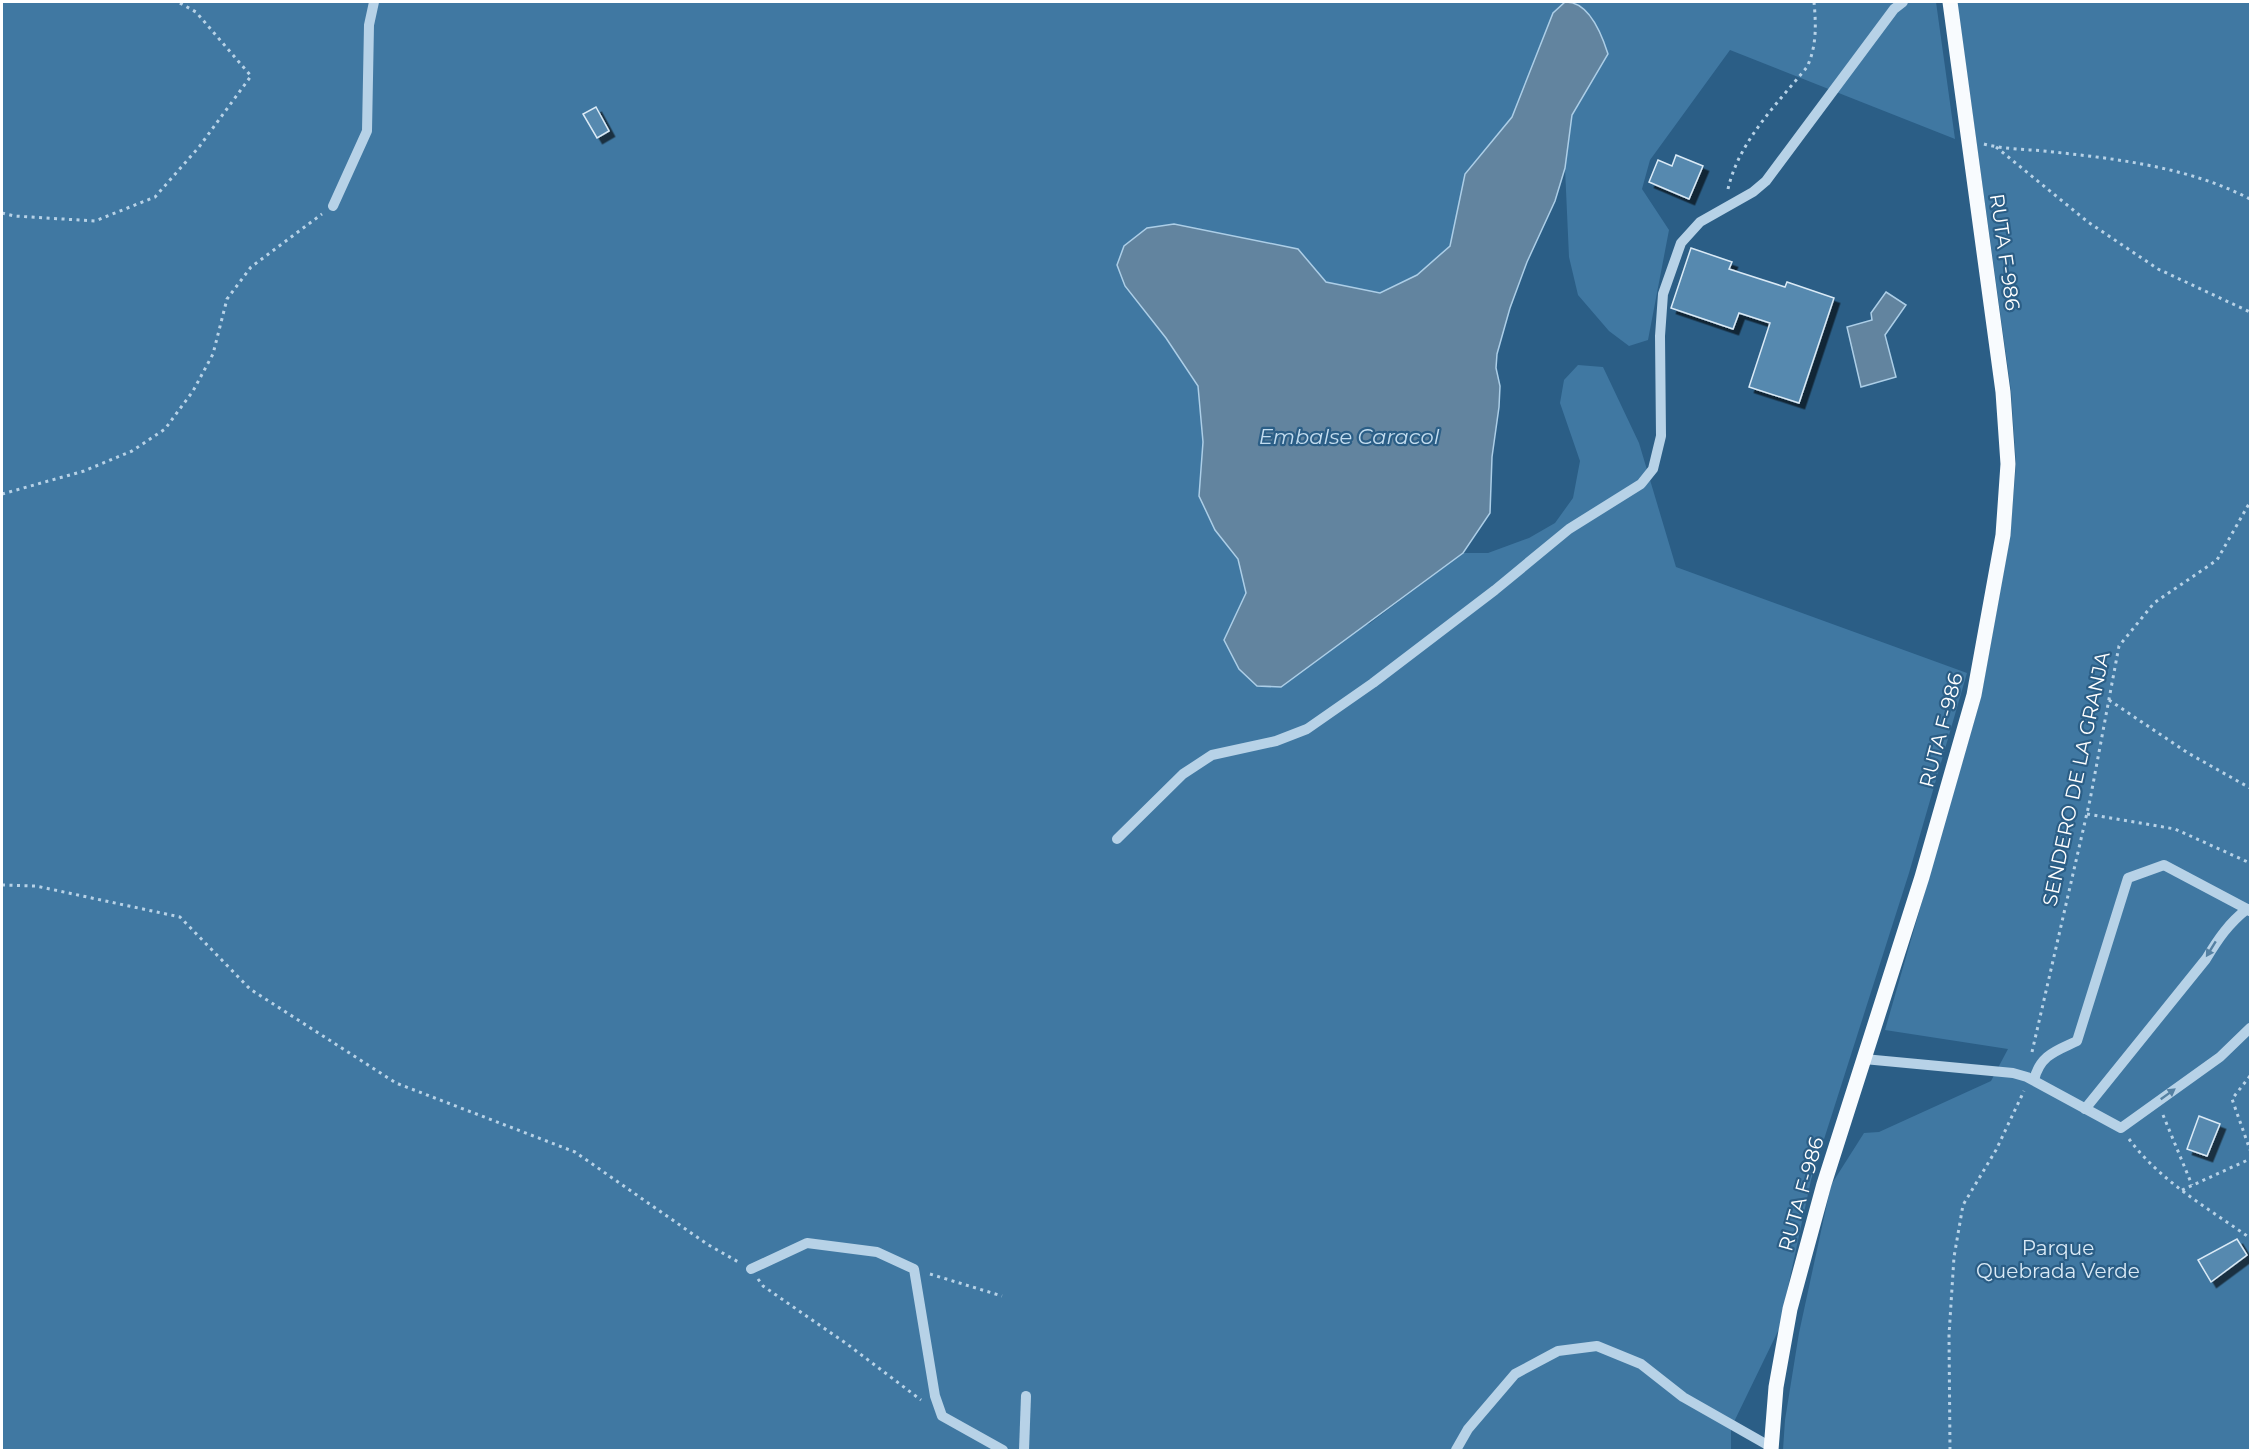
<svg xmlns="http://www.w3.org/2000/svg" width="2252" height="1452" viewBox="0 0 2252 1452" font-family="Montserrat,sans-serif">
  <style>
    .green { fill: #4078a2 }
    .water { fill: #62849f; stroke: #accee7; stroke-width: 1.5 }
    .building { fill: #5789af; stroke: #daeaf6; stroke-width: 1.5; filter: url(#shadow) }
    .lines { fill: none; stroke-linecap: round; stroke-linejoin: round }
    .path { stroke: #b7d2e7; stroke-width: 3; stroke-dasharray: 3 4.5; stroke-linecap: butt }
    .minor { stroke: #b7d2e7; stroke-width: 10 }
    .major { stroke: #f8fbfe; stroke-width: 15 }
    .oneway { fill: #5581a3 }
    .labels { text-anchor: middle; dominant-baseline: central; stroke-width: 4.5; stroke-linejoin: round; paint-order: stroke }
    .street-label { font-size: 20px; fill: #fff; stroke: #2b5e86 }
    .park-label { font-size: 20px; fill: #daeaf6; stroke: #2b5e86 }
    .water-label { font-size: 21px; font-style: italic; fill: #c2dcef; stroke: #2b5e86 }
  </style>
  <defs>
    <filter id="shadow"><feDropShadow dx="5.5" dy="5.5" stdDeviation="0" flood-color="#0009"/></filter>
  </defs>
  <rect width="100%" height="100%" fill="#2b5e86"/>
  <g class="green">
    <path d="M2,2h1563l-12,12 -41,103 -47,57 -15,72 -33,29 -37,18 -54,-11 -28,-33 -132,89 32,48 5,56 -4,54 16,34 23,29 8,34 -22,47 145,-16 94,-71h25l41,-15 26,-15 18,-25 7,-37 -20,-58 4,-23 14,-15 25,2 36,76 37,124 291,106 -58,200 -98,307 -32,149 -48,99v22h-1729z"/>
    <path d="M1573,2h363l19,137 -225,-89 -80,110 -8,29 27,41 -21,110 -19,6 -20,-15 -31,-36 -9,-38 -4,-89 7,-53 36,-61 -23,-43z"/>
    <path d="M1957,2h293v1448h-467l2,-30 14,-87 32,-148 33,-52 15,-1 112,-51 17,-32 -123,-19 96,-333 29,-161 6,-72 -5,-73z"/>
  </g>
  <g class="water">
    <path d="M1565,2c24,-1 37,33 43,52l-36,61 -7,53 -10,33 -28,61 -17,46 -13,46 -1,14 4,18 -1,21 -7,50 -2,56 -27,40 -182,134 -24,-1 -18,-17 -15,-29 22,-47 -8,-34 -23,-29 -16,-34 4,-54 -5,-56 -32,-48 -41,-52 -8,-21 7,-19 23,-18 27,-4 124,25 28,33 54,11 37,-18 33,-29 15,-72 47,-57 41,-104z"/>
    <path d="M1886,292l20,13 -21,30 11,42 -35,10 -14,-60 25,-7 -1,-7z"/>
  </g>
  <g class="building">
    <path d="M596,107l13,24 -12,7 -14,-24z"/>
    <path d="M1676,155l27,11 -14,33 -40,-17 9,-22 14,6z"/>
    <path d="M1691,248l41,14 -3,7 56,18 2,-5 47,16 -35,105 -50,-16 21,-64 -31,-10 -6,16 -62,-21z"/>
    <path d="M2199,1116l21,8 -13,32 -20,-7z"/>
    <path d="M2237,1239l10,16 -36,27 -13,-22z"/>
  </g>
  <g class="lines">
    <g class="path">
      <path d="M1984,144c22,6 46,5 69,8 67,7 138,16 197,47"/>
      <path d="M1996,147l92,75 70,47 92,43"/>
      <path d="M1728,189c11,-48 49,-85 79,-122 10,-21 9,-43 7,-65"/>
      <path d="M2,213l12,3 81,5 60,-24 44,-50 52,-71 -55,-64 -18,-10"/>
      <path d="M2,494l82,-23 48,-20 33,-22 28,-38 20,-37 14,-55 24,-32 71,-53"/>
      <path d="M2109,700l79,53 62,35"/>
      <path d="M2087,814l88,15 75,34"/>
      <path d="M2,885l34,1 144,31 70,72 146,94 179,69 132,92 33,19"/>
      <path d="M2032,1052l58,-252 29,-154 35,-43 63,-43 33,-58"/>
      <path d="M2250,1076l-18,23 18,51"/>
      <path d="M2163,1115l29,70"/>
      <path d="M2129,1139c32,43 79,69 121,99"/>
      <path d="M2182,1190l68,-31"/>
      <path d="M930,1274l72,22"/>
      <path d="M758,1279l5,7 84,58 74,56"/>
      <path d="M1950,1450l-1,-115 5,-78 9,-52 33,-55 28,-59"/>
    </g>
    <g class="minor">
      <path d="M333,206l34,-75 2,-106 5,-23"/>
      <path d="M1117,839l66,-65 29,-19 64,-14 31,-12 66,-46 122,-93 74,-61 72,-45 12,-15 8,-33 -1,-100 3,-42 18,-51 19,-21 53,-30 13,-11 128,-172 9,-7"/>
      <path d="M1864,1059l149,14 14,4 94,51 99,-71 30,-29"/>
      <path d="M2034,1080c6,-25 22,-29 43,-39l51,-163 36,-13 83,44"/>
      <path d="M2085,1109l121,-150c12,-20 23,-36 41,-50l3,2"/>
      <path d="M751,1269l56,-26 70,9 37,17 21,127 7,20 61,34"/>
      <path d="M1024,1450l2,-54"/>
      <path d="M1456,1450l12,-21 47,-55 43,-23 39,-5 44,18 42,33 88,50"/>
    </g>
    <path class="major" d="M1771,1450l5,-63 14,-78 34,-125 98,-307 52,-182 29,-160 5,-71 -5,-72 -53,-390"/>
  </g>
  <defs><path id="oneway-solid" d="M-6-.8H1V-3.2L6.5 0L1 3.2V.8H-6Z" transform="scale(1.5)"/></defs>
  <g class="oneway">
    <use href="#oneway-solid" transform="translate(2211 949) rotate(122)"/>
    <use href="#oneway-solid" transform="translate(2168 1094) rotate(-36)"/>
  </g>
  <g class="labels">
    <g class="street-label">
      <text transform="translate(2005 252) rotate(82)">RUTA F-986</text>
      <text transform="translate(1941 730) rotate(-75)">RUTA F-986</text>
      <text transform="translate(2076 779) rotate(-78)">SENDERO DE LA GRANJA</text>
      <text transform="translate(1801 1194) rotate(-74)">RUTA F-986</text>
    </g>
    <g class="park-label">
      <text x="2058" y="1248">Parque<tspan x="2058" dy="23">Quebrada Verde</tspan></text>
    </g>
    <g class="water-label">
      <text x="1349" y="436">Embalse Caracol</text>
    </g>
  </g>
  <rect width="2252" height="1452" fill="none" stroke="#ffffff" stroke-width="6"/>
</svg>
